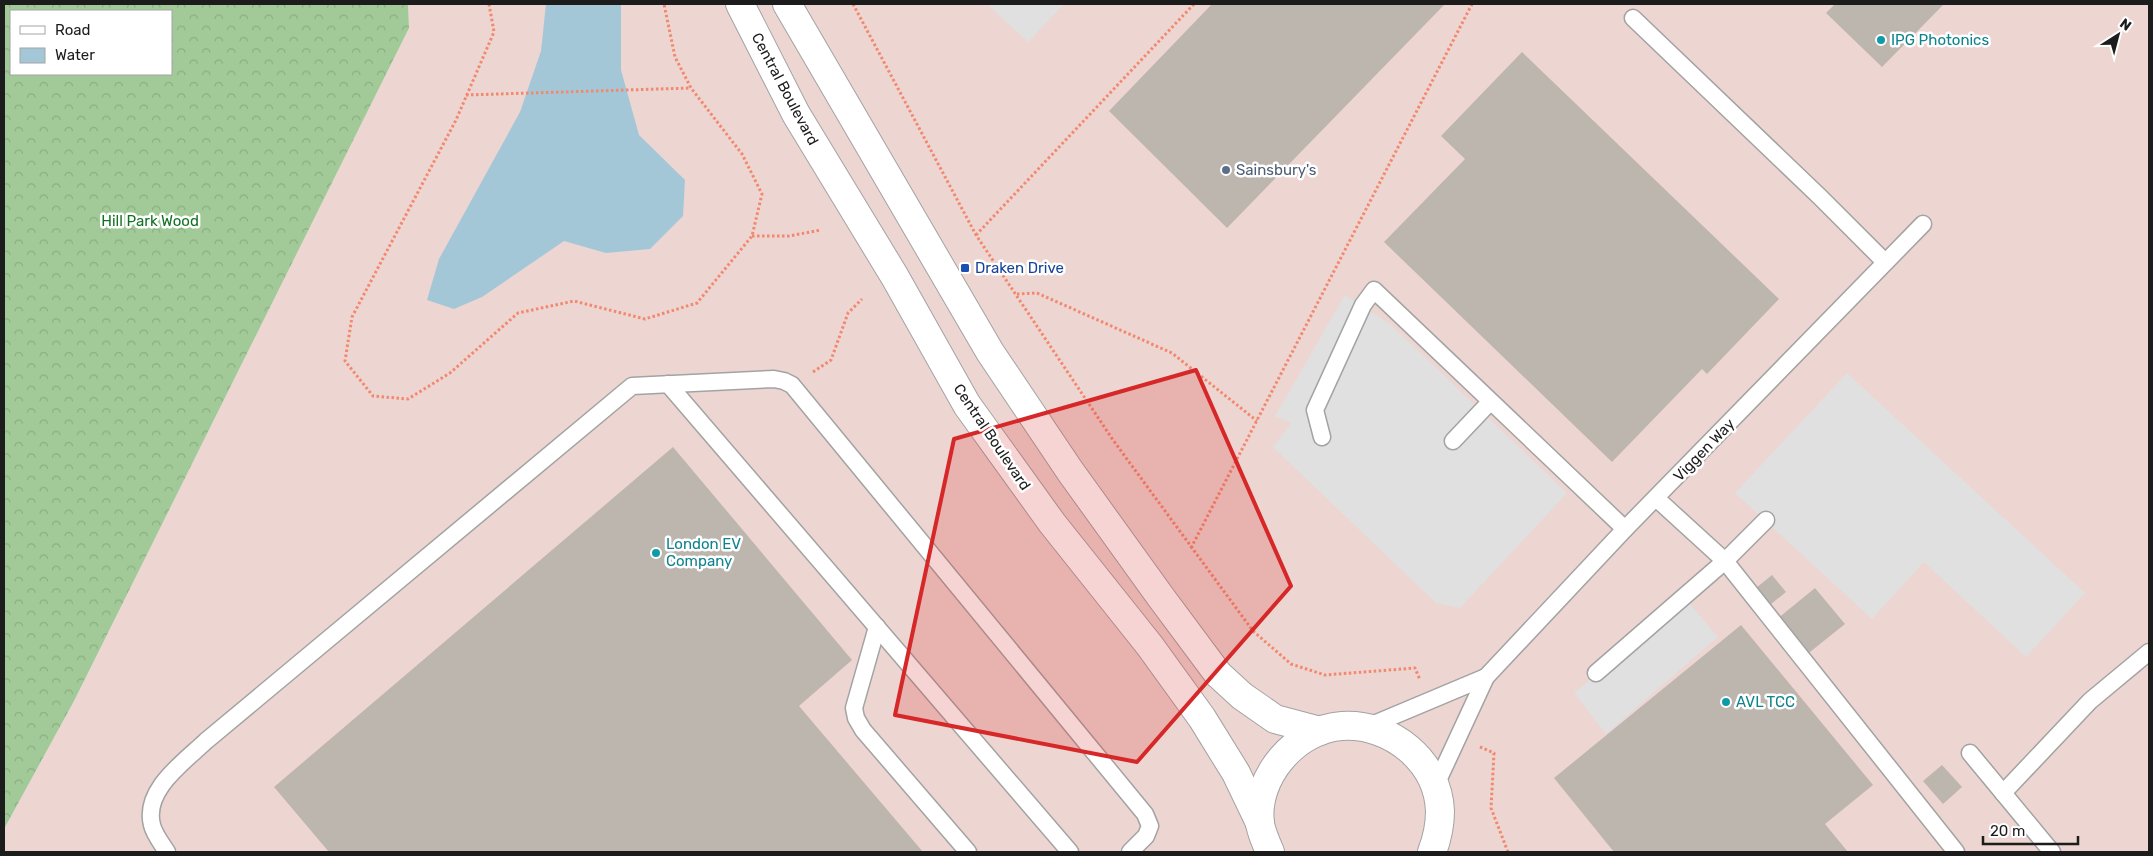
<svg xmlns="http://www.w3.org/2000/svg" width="2153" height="856" viewBox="0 0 2153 856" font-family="Rubik,sans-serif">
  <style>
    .commercial { fill: #edd5d1 }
    .forest { fill: url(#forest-crowns); fill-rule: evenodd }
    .parking { fill: #e0e0e0 }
    .water { fill: #a4c7d8 }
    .building { fill: #bdb6af }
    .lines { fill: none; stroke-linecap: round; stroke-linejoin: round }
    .service-casing { stroke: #a3a3a3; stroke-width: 19 }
    .minor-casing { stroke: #a3a3a3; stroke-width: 30 }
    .path { stroke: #f2886e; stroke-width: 3; stroke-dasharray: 2.5 2.5; stroke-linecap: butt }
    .service { stroke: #fff; stroke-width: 16 }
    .minor { stroke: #fff; stroke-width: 28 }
    .marked { fill: #d62828; fill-opacity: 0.2; stroke: #d62828; stroke-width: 4; stroke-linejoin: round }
    .culture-dot { fill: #0f9aa8; stroke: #fff; stroke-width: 2 }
    .service-dot { fill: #5c6f8a; stroke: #fff; stroke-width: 2 }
    .transit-dot { fill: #1a4fb4; stroke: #fff; stroke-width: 2 }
    .labels { text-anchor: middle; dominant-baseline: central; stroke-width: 5; stroke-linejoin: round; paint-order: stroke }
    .culture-label { font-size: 15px; fill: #0d838f; stroke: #fff; text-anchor: start }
    .street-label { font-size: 15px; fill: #1c1c1c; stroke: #fff }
    .service-label { font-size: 15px; fill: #4e5e75; stroke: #fff; text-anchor: start }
    .park-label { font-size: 15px; fill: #117322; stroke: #fff }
    .transit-label { font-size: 15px; fill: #164399; stroke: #fff; text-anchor: start }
  </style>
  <defs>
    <pattern id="forest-crowns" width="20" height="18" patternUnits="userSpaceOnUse" patternTransform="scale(1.25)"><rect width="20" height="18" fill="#a2ca98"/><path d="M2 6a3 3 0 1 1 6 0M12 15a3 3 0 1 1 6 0" fill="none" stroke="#8bad82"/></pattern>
  </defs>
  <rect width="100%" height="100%" fill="#edeae2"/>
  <path class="commercial" d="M408,4h1741v848h-2145v-23l70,-128 335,-673z"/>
  <path class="forest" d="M4,4h404l1,24 -335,673 -70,128zM11,11h160v63h-160z"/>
  <g class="parking">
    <path d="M987,4h77l-36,38z"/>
    <path d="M1345,295l44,28 178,170 -107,115 -24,-5 -163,-156 18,-24 -16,-7z"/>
    <path d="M1847,373l238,220 -59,64 -102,-95 -52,57 -137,-126z"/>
    <path d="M1685,598l33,39 -112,97 -32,-41z"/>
  </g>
  <path class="water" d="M546,4h75v66l18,65 46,45 -2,36 -33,33 -44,4 -42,-12 -82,56 -28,12 -27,-9 12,-41 81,-147 21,-61z"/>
  <g class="building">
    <path d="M1212,4h233l-218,224 -118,-117z"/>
    <path d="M1835,4h109l-62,63 -56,-54z"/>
    <path d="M1522,52l257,247 -72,75 -5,-5 -90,93 -228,-220 81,-83 -24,-23z"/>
    <path d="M673,447l179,213 -53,46 124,146h-594l-55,-65z"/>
    <path d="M1772,575l14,17 -21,17 -14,-17z"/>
    <path d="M1815,588l30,36 -45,36 -29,-36z"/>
    <path d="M1741,625l132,160 -48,39 23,28h-234l-60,-74z"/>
    <path d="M1942,765l20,22 -19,17 -20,-23z"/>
  </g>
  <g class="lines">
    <defs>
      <g id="service">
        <path d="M1633,18l187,179 65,65"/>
        <path d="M668,384l402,468"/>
        <path d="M1322,437l-7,-27 48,-105 11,-15 251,239"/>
        <path d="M1453,441l37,-39"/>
        <path d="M1657,499l68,62 231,291"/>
        <path d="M877,627l-23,81 2,10 7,12 105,122"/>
        <path d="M1596,673l129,-112 41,-41"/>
        <path d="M1367,727l119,-50"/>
        <path d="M1970,753l82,99"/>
        <path d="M1435,787l51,-110 139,-148 298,-305"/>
        <path d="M2003,793l87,-92 59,-49"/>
        <path d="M167,852c-5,-8 -13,-18 -15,-27 -9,-35 32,-63 54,-84l426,-355 142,-7 10,2 8,4 353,429 5,12 -4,10 -16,16"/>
      </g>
      <g id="minor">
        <path d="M740,4l56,110 99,163 72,128 85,118 98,123 52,72 34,55 24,50"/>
        <path d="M787,4l203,348 80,119 90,125 58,78 24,22 33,23 45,12"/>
        <path d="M1270,852c-4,-9 -8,-18 -10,-28 -6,-47 36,-95 82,-98 49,-3 96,35 98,85 0,15 -3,28 -8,41"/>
      </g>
    </defs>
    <use href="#service" class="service-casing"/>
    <use href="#minor" class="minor-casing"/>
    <g class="path">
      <path d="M489,4l5,28 -38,88 -104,197 -7,44 28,35 35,3 42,-26 68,-60 56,-12 71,18 52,-16 55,-67 10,-42 -20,-40 -51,-66 -16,-31 -11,-53"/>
      <path d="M853,4l123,231 137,205 140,191 38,33 34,11 90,-7 5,12"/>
      <path d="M466,95l225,-7"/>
      <path d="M976,235l218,-231"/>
      <path d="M752,236h37l32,-6"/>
      <path d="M1017,294l20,-1 135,60 85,68"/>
      <path d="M813,372l18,-12 17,-47 14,-14"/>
      <path d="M1191,548l281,-544"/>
      <path d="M1480,747l14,6 -3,55 17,44"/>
    </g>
    <use href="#service" class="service"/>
    <use href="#minor" class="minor"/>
  </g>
  <path class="marked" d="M1196,370l95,216 -154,176 -242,-47 59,-276z"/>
  <g class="culture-dot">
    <circle cx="1881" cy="40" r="5"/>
    <circle cx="656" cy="553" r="5"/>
    <circle cx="1726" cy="702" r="5"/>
  </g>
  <circle class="service-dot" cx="1226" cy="170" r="5"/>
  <rect class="transit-dot" x="960" y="263" width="10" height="10" rx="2.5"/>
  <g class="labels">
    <g class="culture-label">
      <text x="1891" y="40">IPG Photonics</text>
      <text x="666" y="544">London EV<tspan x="666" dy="17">Company</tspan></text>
      <text x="1736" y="702">AVL TCC</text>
    </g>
    <g class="street-label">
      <text transform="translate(785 89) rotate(62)">Central Boulevard</text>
      <text transform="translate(992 437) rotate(56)">Central Boulevard</text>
      <text transform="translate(1704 450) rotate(-46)">Viggen Way</text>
    </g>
    <g class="service-label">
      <text x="1236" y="170">Sainsbury's</text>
    </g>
    <g class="park-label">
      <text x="150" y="221">Hill Park Wood</text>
    </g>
    <g class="transit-label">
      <text x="975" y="268">Draken Drive</text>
    </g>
  </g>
  <rect width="2153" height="856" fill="none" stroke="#1c1c1c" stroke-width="10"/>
  <rect x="10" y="10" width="162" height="65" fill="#ffffff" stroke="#a4a4a4"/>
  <rect x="20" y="26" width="25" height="8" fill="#ffffff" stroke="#a4a4a4"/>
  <text x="55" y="35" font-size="15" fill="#1c1c1c">Road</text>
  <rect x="20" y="48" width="25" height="15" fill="#a4c7d8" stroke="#a4a4a4"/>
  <text x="55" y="60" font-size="15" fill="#1c1c1c">Water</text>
  <g transform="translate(2118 35) rotate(36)" stroke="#ffffff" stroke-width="4" paint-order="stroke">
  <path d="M0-4L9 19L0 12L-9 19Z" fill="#1c1c1c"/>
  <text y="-8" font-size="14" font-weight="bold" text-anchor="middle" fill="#1c1c1c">N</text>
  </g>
  <path d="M1983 836v8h95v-8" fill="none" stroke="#1c1c1c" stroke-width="2.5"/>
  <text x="1990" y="836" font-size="15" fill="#1c1c1c" stroke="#ffffff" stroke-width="4" paint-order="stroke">20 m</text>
</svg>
